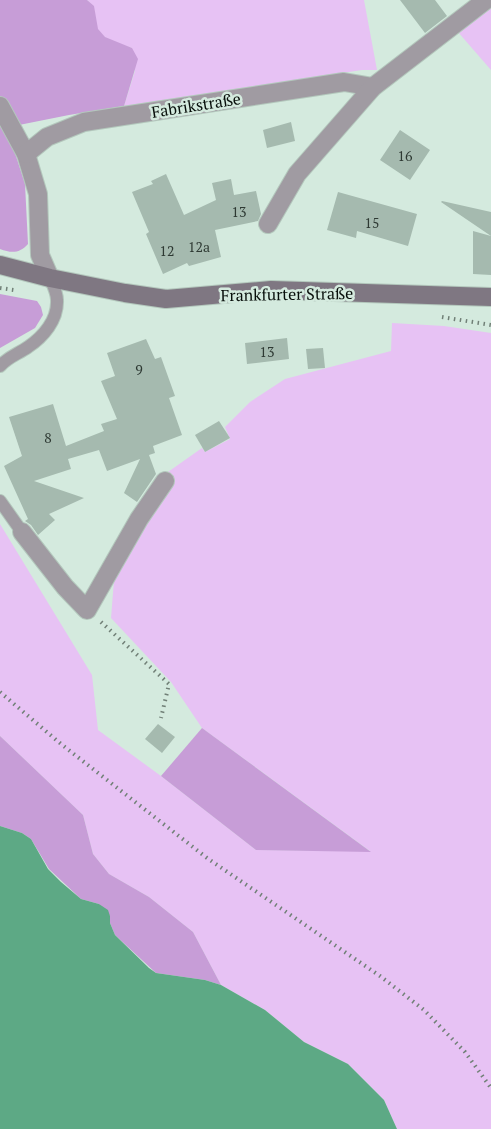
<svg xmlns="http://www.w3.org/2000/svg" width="491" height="1129" viewBox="0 0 491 1129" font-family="'PT Serif',serif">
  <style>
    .green { fill: #e7c2f4 }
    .forest { fill: #c79dd7 }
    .water { fill: #5da985 }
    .building { fill: #a5baaf }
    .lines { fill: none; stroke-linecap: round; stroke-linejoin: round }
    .lane-casing { stroke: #b3c7bc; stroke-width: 14 }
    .street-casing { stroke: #b3c7bc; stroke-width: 20 }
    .secondary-casing { stroke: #b3c7bc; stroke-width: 20 }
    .path { stroke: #718077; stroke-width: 4; stroke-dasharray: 1.5 4.5; stroke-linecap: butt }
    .lane { stroke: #a09ba2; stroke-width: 12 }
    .street { stroke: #a09ba2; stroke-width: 18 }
    .secondary { stroke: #7f7782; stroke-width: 18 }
    .labels { text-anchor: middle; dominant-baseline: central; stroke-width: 5; stroke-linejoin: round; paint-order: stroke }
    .number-label { font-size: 14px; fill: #2e3933 }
    .street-label { font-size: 16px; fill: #070e0a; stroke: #d4eade }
  </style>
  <rect width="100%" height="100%" fill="#d4eade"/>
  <g class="green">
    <path d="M87,0h277l13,70h-15l-238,36 11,-35 -3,-23c-12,-4 -30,-8 -35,-20 -5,-13 2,-17 -10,-28z"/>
    <path d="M491,8v62l-33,-38z"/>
    <path d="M392,323l52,3 47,7v796h-94l-13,-29 -36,-36 -44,-22 -39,-32 -44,-25 -28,-53 -44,-35 -40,-23 -16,-20 -10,-39 -83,-79v-212l92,151 6,55 63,46 95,74 114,1 -168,-123 -31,-46 -60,-64 4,-50 43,-89 44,-31 3,4 25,-13 -5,-12 25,-25 35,-23 106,-28z"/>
  </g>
  <g class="forest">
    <path d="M0,0h87l7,6 4,23 7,8 27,11 6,11 -14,47 -55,9 -65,13 12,28 9,28 3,60c-9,10 -17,9 -28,5z"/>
    <path d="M0,294l37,7 4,6 2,8 -8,13 -35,20z"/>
    <path d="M202,728l169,124 -115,-2 -95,-74z"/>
    <path d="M0,736l83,79 10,39 16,20 40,23 44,35 28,53 -16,-5 -49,-7 -41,-38 -5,-12v-7l-11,-12 -18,-5 -32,-30 -18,-30 -9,-6 -22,-7z"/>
  </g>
  <path class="water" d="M0,826l22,7 9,6 17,30 13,13 20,17 18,5 9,6 2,6v7l5,12 34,33 7,5 49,7 16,5 44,25 39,32 44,22 36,36 13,29h-397z"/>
  <g class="building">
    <path d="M400,0h35l12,16 -22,17z"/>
    <path d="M291,122l4,19 -28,7 -4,-18z"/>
    <path d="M400,130l30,20 -20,30 -30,-20z"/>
    <path d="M166,174l18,41 32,-15 -4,-17 19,-4 3,16 22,-4 5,23 -3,7 -43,9 6,27 -32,9 -2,-3 -24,11 -17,-40 3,-2 -17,-40 21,-8 -2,-3z"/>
    <path d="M338,192l79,22 -9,32 -51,-15 -1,7 -29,-8z"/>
    <path d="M442,201l49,11v63l-18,-1v-43l18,5 -50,-34z"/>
    <path d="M287,338l2,21 -42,5 -2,-21z"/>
    <path d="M146,339l9,20 6,-2 14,39 -6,2 13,37 -29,11 2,7 -6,2 7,19 -19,28 -13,-9 16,-34 -33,12 -8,-21 -31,9 3,10 -37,12 50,17 -35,16 6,6 -17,15 -7,-10 -6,-4 3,-2 -24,-53 18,-10 -13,-39 44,-13 13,42 38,-15 -3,-7 16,-5 -16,-38 14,-5 -8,-23z"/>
    <path d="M323,348l2,20 -17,1 -2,-20z"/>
    <path d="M219,421l11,17 -25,14 -10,-17z"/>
    <path d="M158,724l17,13 -13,16 -17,-14z"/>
  </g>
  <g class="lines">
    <defs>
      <g id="lane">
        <path d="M0,366c8,-9 18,-12 28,-19 15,-10 30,-27 29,-47 0,-7 -4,-15 -7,-22"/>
        <path d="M0,501l22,31"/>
      </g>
      <g id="street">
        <path d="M0,106l26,48 12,40 2,61 10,23"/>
        <path d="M26,154l21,-17 37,-15 260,-40 29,5"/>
        <path d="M268,224l29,-50 76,-87 113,-87"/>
        <path d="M22,532l43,55 22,23 52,-91 26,-38"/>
      </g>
      <path id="secondary" d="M0,265l50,13 75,15 41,6 105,-9 220,7"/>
    </defs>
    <use href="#lane" class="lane-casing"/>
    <use href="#street" class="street-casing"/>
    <use href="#secondary" class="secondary-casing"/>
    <g class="path">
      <path d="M0,288l14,2"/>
      <path d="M442,317l49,8"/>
      <path d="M101,622l68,62 -8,34"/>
      <path d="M0,692l61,52 146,114 173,118 44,34 41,42 26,36"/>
    </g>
    <use href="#lane" class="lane"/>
    <use href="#street" class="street"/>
    <use href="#secondary" class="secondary"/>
  </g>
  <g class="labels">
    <g class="number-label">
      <text x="405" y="155">16</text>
      <text x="239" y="211">13</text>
      <text x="372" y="222">15</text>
      <text x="199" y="246">12a</text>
      <text x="167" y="250">12</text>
      <text x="267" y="351">13</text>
      <text x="139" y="369">9</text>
      <text x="48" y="437">8</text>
    </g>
    <g class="street-label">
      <text transform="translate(196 105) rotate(-9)">Fabrikstraße</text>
      <text transform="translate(287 294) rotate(-1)">Frankfurter Straße</text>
    </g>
  </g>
</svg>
